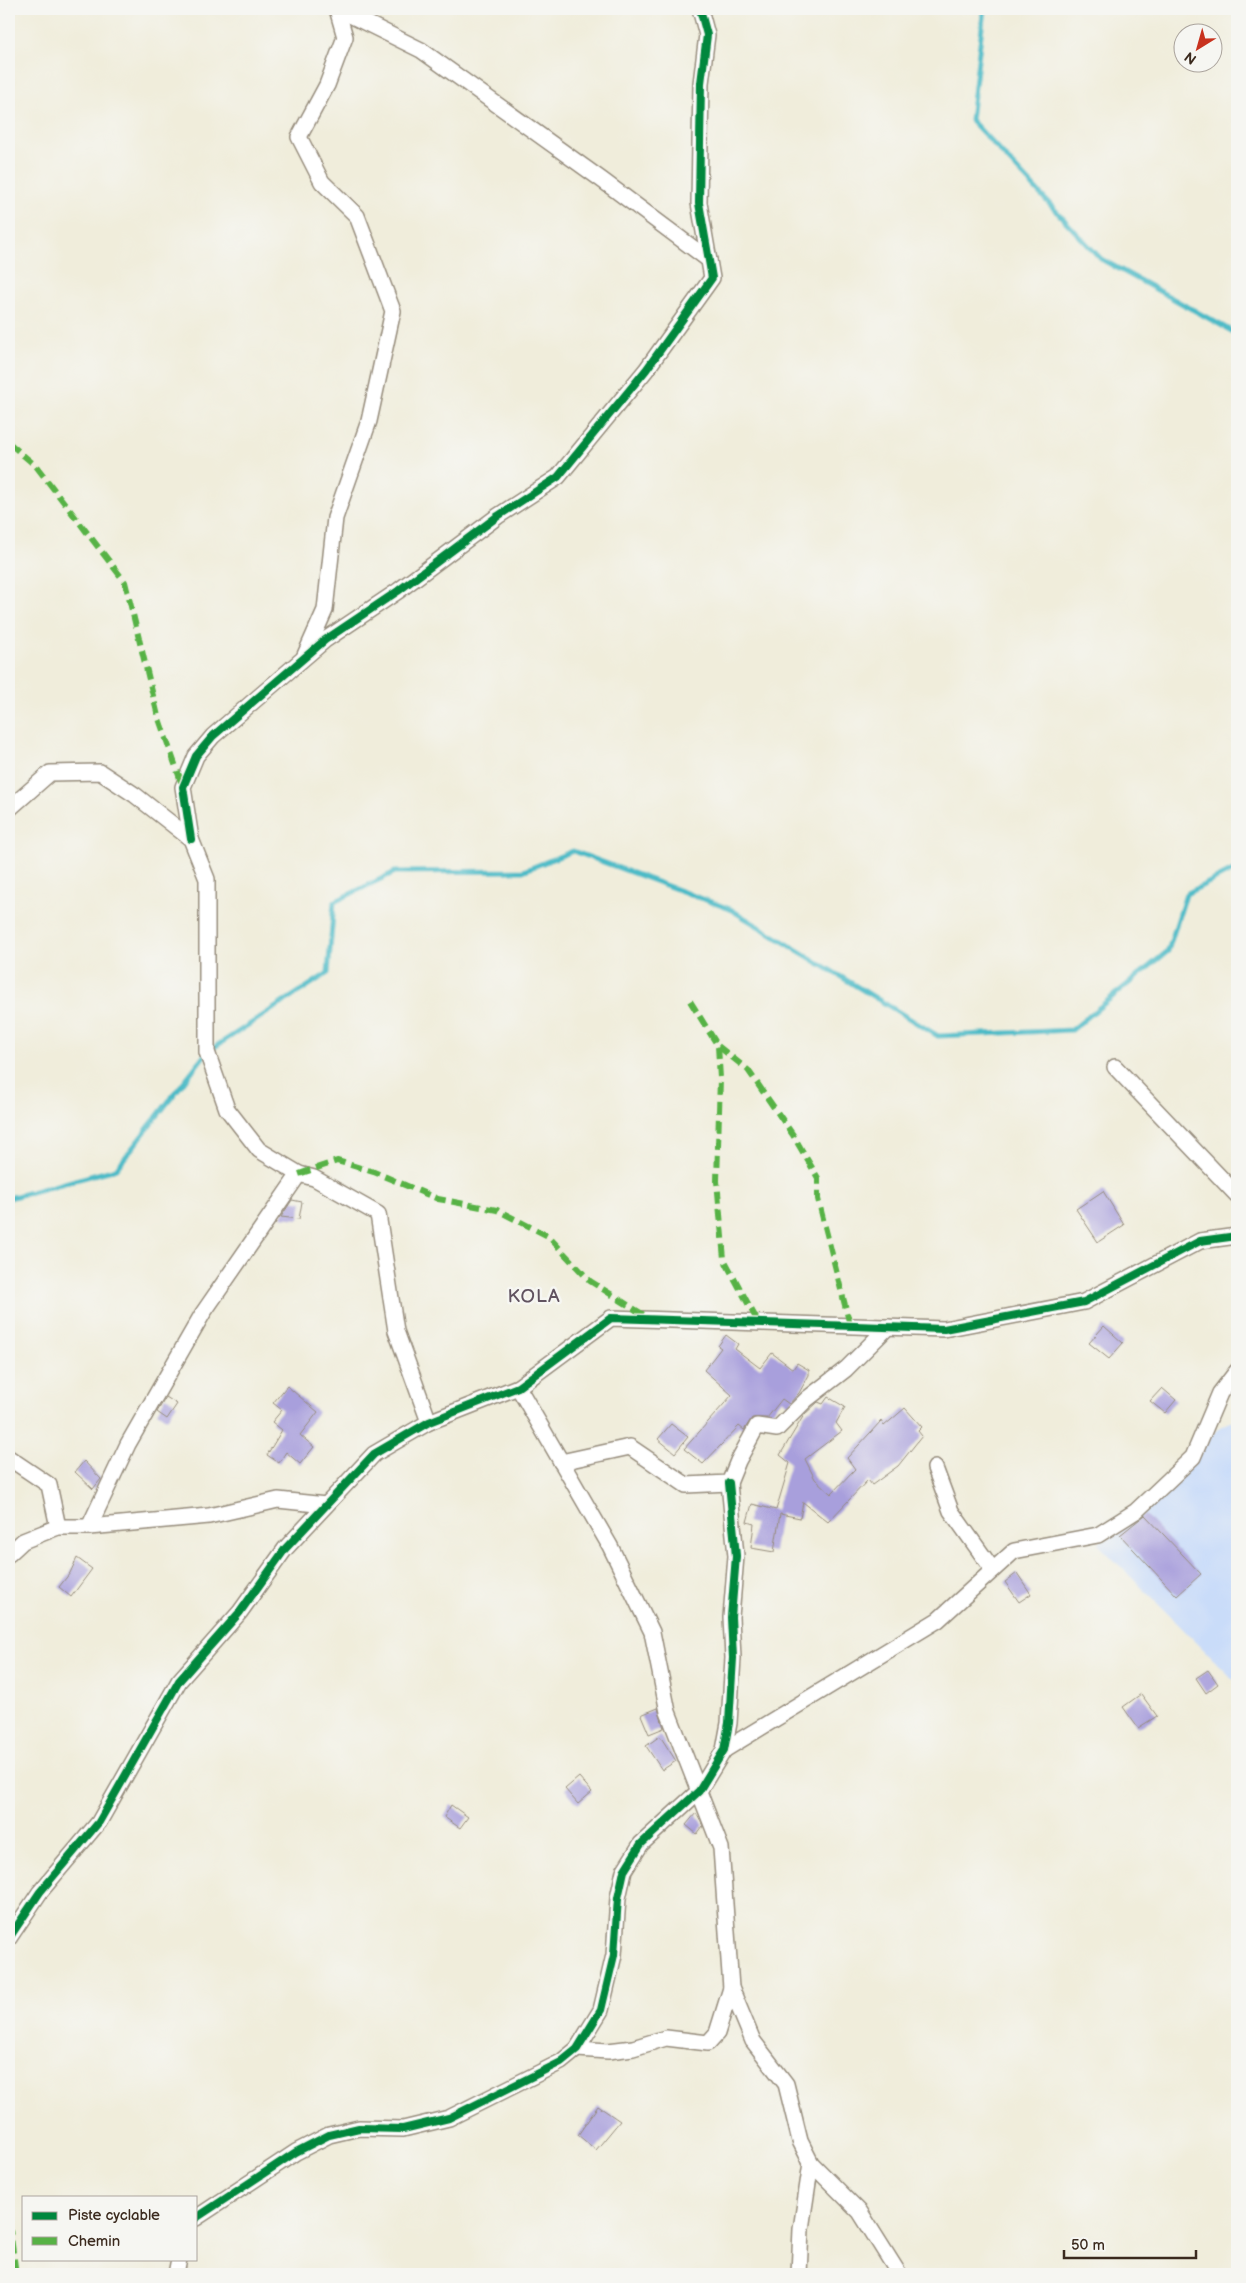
<svg xmlns="http://www.w3.org/2000/svg" width="1246" height="2283" viewBox="0 0 1246 2283" font-family="'Balsamiq Sans',sans-serif">
  <style>
    .built { fill: #c9dcf9 }
    .lines { fill: none; stroke-linecap: round; stroke-linejoin: round }
    .stream { stroke: #4ebbc7; stroke-width: 5 }
    .building { fill: #a89fdc }
    .minor-casing { stroke: #968c7c; stroke-width: 18 }
    .minor { stroke: #fff; stroke-width: 15 }
    .quiet { stroke: #57b245; stroke-width: 6; stroke-dasharray: 12 6; stroke-linecap: butt }
    .cycleway-casing { stroke: #f6f6f2; stroke-width: 11 }
    .cycleway { stroke: #00873e; stroke-width: 8 }
    .labels { text-anchor: middle; dominant-baseline: central; stroke-width: 5; stroke-linejoin: round; paint-order: stroke }
    .quarter-label { font-size: 19px; letter-spacing: 1px; fill: #615360; stroke: #f6f6f2 }
  </style>
  <rect width="100%" height="100%" fill="#f6f6f2"/>
  <filter id="ink" filterUnits="userSpaceOnUse"><feTurbulence type="fractalNoise" baseFrequency=".02" numOctaves="2"/><feDisplacementMap in="SourceGraphic" scale="10" xChannelSelector="R" yChannelSelector="G"/><feConvolveMatrix kernelMatrix="1 2 1 2 8 2 1 2 1" color-interpolation-filters="sRGB"/></filter>
  <filter id="wash" filterUnits="userSpaceOnUse"><feTurbulence type="fractalNoise" baseFrequency=".0096" numOctaves="4" result="noise"/><feDisplacementMap in="SourceGraphic" scale="20" xChannelSelector="R" yChannelSelector="G"/><feGaussianBlur stdDeviation="1.12" result="paint"/><feColorMatrix in="noise" values="0 0 0 0 0 0 0 0 0 0 0 0 0 0 0 0 0 1.4 0 .05"/><feComposite in="paint" operator="in"/></filter>
  <g filter="url(#wash)">
    <rect width="100%" height="100%" fill="#f0eddb"/>
    <path class="built" d="M1237,1418v265l-139,-139 122,-117z"/>
    <g class="lines">
      <g class="stream">
        <path d="M984,9l-13,111 130,139 136,75"/>
        <path d="M9,1198l107,-29 91,-117 121,-79 6,-71 61,-30 128,-1 50,-20 157,58 208,127 134,-6 96,-79 18,-57 51,-26"/>
      </g>
    </g>
    <g id="blocks">
      <g class="building">
        <path d="M1103,1191l21,34 -26,17 -22,-33z"/>
        <path d="M292,1200l10,2 -3,17 -18,-2z"/>
        <path d="M1104,1326l19,17 -14,16 -20,-16z"/>
        <path d="M726,1335l12,9 -3,5 25,19 12,-15 21,16 4,-6 12,7v5l-10,18 -10,11 -7,-5 -15,19h-15l-8,12 -5,-4 -36,38 -19,-15 48,-54 -28,-25 17,-22 -3,-2z"/>
        <path d="M287,1386l31,26 -18,23 14,12 -14,17 -14,-12 -7,11 -12,-8 15,-25 -10,-8 10,-12 -9,-7z"/>
        <path d="M1162,1388l14,12 -11,13 -15,-12z"/>
        <path d="M166,1397l11,7 -10,15 -10,-7z"/>
        <path d="M828,1397l17,10 -9,16 6,8 -37,28 10,20 16,15 24,-25 -8,-11 34,-37 3,5 21,-18 17,19 -4,4 4,5 -24,30 -26,19 -4,-5 -40,42 -25,-20 -3,16 -20,-4 -6,38 -23,-4 3,-24 -7,-2 5,-18 24,6 14,-47 -10,-8 24,-40 14,-13 5,2z"/>
        <path d="M671,1424l17,13 -13,16 -17,-14z"/>
        <path d="M84,1461l17,18 -8,10 -18,-17z"/>
        <path d="M1145,1515l56,59 -24,22 -57,-61z"/>
        <path d="M77,1558l15,11 -21,28 -12,-10 11,-14z"/>
        <path d="M1017,1573l14,21 -12,8 -14,-20z"/>
        <path d="M1208,1670l10,14 -12,9 -10,-15z"/>
        <path d="M1141,1694l16,22 -19,12 -15,-21z"/>
        <path d="M658,1708l6,20 -15,6 -8,-19z"/>
        <path d="M660,1736l16,25 -14,9 -16,-24z"/>
        <path d="M579,1777l13,15 -14,12 -13,-15z"/>
        <path d="M451,1805l17,12 -8,11 -16,-11z"/>
        <path d="M696,1813l7,13 -6,8 -11,-9z"/>
        <path d="M598,2106l22,15 -24,29 -18,-15z"/>
      </g>
    </g>
  </g>
  <g filter="url(#ink)">
    <use href="#blocks" fill-opacity="0" stroke="#968c7c" stroke-width="1"/>
    <g class="lines">
      <defs>
        <g id="minor">
          <path d="M338,9l83,41 181,130 107,80"/>
          <path d="M305,655l20,-45 10,-92 34,-97 24,-110 -36,-95 -35,-34 -23,-45 28,-52 18,-48 -8,-28"/>
          <path d="M9,809l41,-36 50,-1 35,23 56,44 16,40v173l20,57 32,41 40,24 15,4 64,36 18,117 33,91"/>
          <path d="M191,839l-8,-52 13,-31 17,-20 112,-96 73,-49 100,-75 60,-39 88,-107 66,-92 -13,-75 2,-120 6,-48 -7,-26"/>
          <path d="M1115,1067l122,128"/>
          <path d="M518,1387l92,159 42,86 16,80 53,136 10,140 22,53 33,43 14,57 11,22 49,49 39,62"/>
          <path d="M9,1458l40,27 9,42"/>
          <path d="M561,1462l69,-15 56,38 43,-2 9,-22 19,-35 20,3 30,-30 39,-30 42,-42"/>
          <path d="M935,1468l16,43 42,59"/>
          <path d="M89,1527l39,-83 75,-131 96,-139"/>
          <path d="M9,1554l14,-13 35,-14h31l120,-11 69,-16 48,5"/>
          <path d="M724,1750l214,-130 76,-69 84,-16 38,-24 57,-54 27,-64 17,-22"/>
          <path d="M9,1938l31,-46 59,-70 80,-141 61,-69 45,-63 89,-95 55,-32 89,-35 93,-69 333,11 140,-27 116,-61 37,-5"/>
          <path d="M577,2049l31,2 25,-3 33,-10 42,5 9,-10 14,-45"/>
          <path d="M196,2218l100,-66 33,-17 30,-7 44,1 46,-11 112,-56 16,-13 24,-39 13,-55 4,-57 6,-27 17,-27 58,-53 25,-41 5,-27 4,-65 -2,-41 5,-61 -7,-73"/>
          <path d="M176,2274l3,-15"/>
          <path d="M799,2274l2,-45 10,-66"/>
        </g>
      </defs>
      <use href="#minor" class="minor-casing"/>
      <use href="#minor" class="minor"/>
      <g class="quiet">
        <path d="M9,443l27,23 89,116 33,134 25,71"/>
        <path d="M690,1001l28,45 2,32 -3,103 7,78 34,63"/>
        <path d="M718,1046l30,24 45,65 25,43v21l32,126"/>
        <path d="M299,1174l38,-13 37,11 64,27 59,11 51,26 42,45 57,36"/>
        <path d="M9,2223l7,51"/>
      </g>
      <defs>
        <g id="cycleway">
          <path d="M191,839l-8,-52 13,-31 17,-20 112,-96 73,-49 100,-75 60,-39 88,-107 66,-92 -13,-75 2,-120 6,-48 -7,-26"/>
          <path d="M9,1938l31,-46 59,-70 80,-141 61,-69 45,-63 89,-95 55,-32 89,-35 93,-69 333,11 140,-27 116,-61 37,-5"/>
          <path d="M196,2218l100,-66 33,-17 30,-7 44,1 46,-11 112,-56 16,-13 24,-39 13,-55 4,-57 6,-27 17,-27 58,-53 25,-41 5,-27 4,-65 -2,-41 5,-61 -7,-73"/>
        </g>
      </defs>
      <use href="#cycleway" class="cycleway-casing"/>
      <use href="#cycleway" class="cycleway"/>
    </g>
  </g>
  <g class="labels">
    <g class="quarter-label">
      <text x="534" y="1296">KOLA</text>
    </g>
  </g>
  <rect width="1246" height="2283" fill="none" stroke="#f6f6f2" stroke-width="30"/>
  <rect x="22" y="2196" width="175" height="65" fill="#f6f6f2" stroke="#aba49d"/>
  <rect x="32" y="2212" width="25" height="8" fill="#00873e" stroke="#aba49d"/>
  <text x="68" y="2220" font-size="15" fill="#3b2a1e">Piste cyclable</text>
  <rect x="32" y="2237" width="25" height="8" fill="#57b245" stroke="#aba49d"/>
  <text x="68" y="2246" font-size="15" fill="#3b2a1e">Chemin</text>
  <g transform="translate(1198 48) rotate(217)"><circle r="24" fill="#f6f6f2" stroke="#aba49d"/>
  <path d="M0-4L9 19L0 12L-9 19Z" fill="#c8321e"/>
  <text y="-8" font-size="14" font-weight="bold" text-anchor="middle" fill="#3b2a1e">N</text>
  </g>
  <path d="M1064 2250v8h132v-8" fill="none" stroke="#3b2a1e" stroke-width="2.5"/>
  <text x="1071" y="2250" font-size="15" fill="#3b2a1e" stroke="#f6f6f2" stroke-width="4" paint-order="stroke">50 m</text>
</svg>
